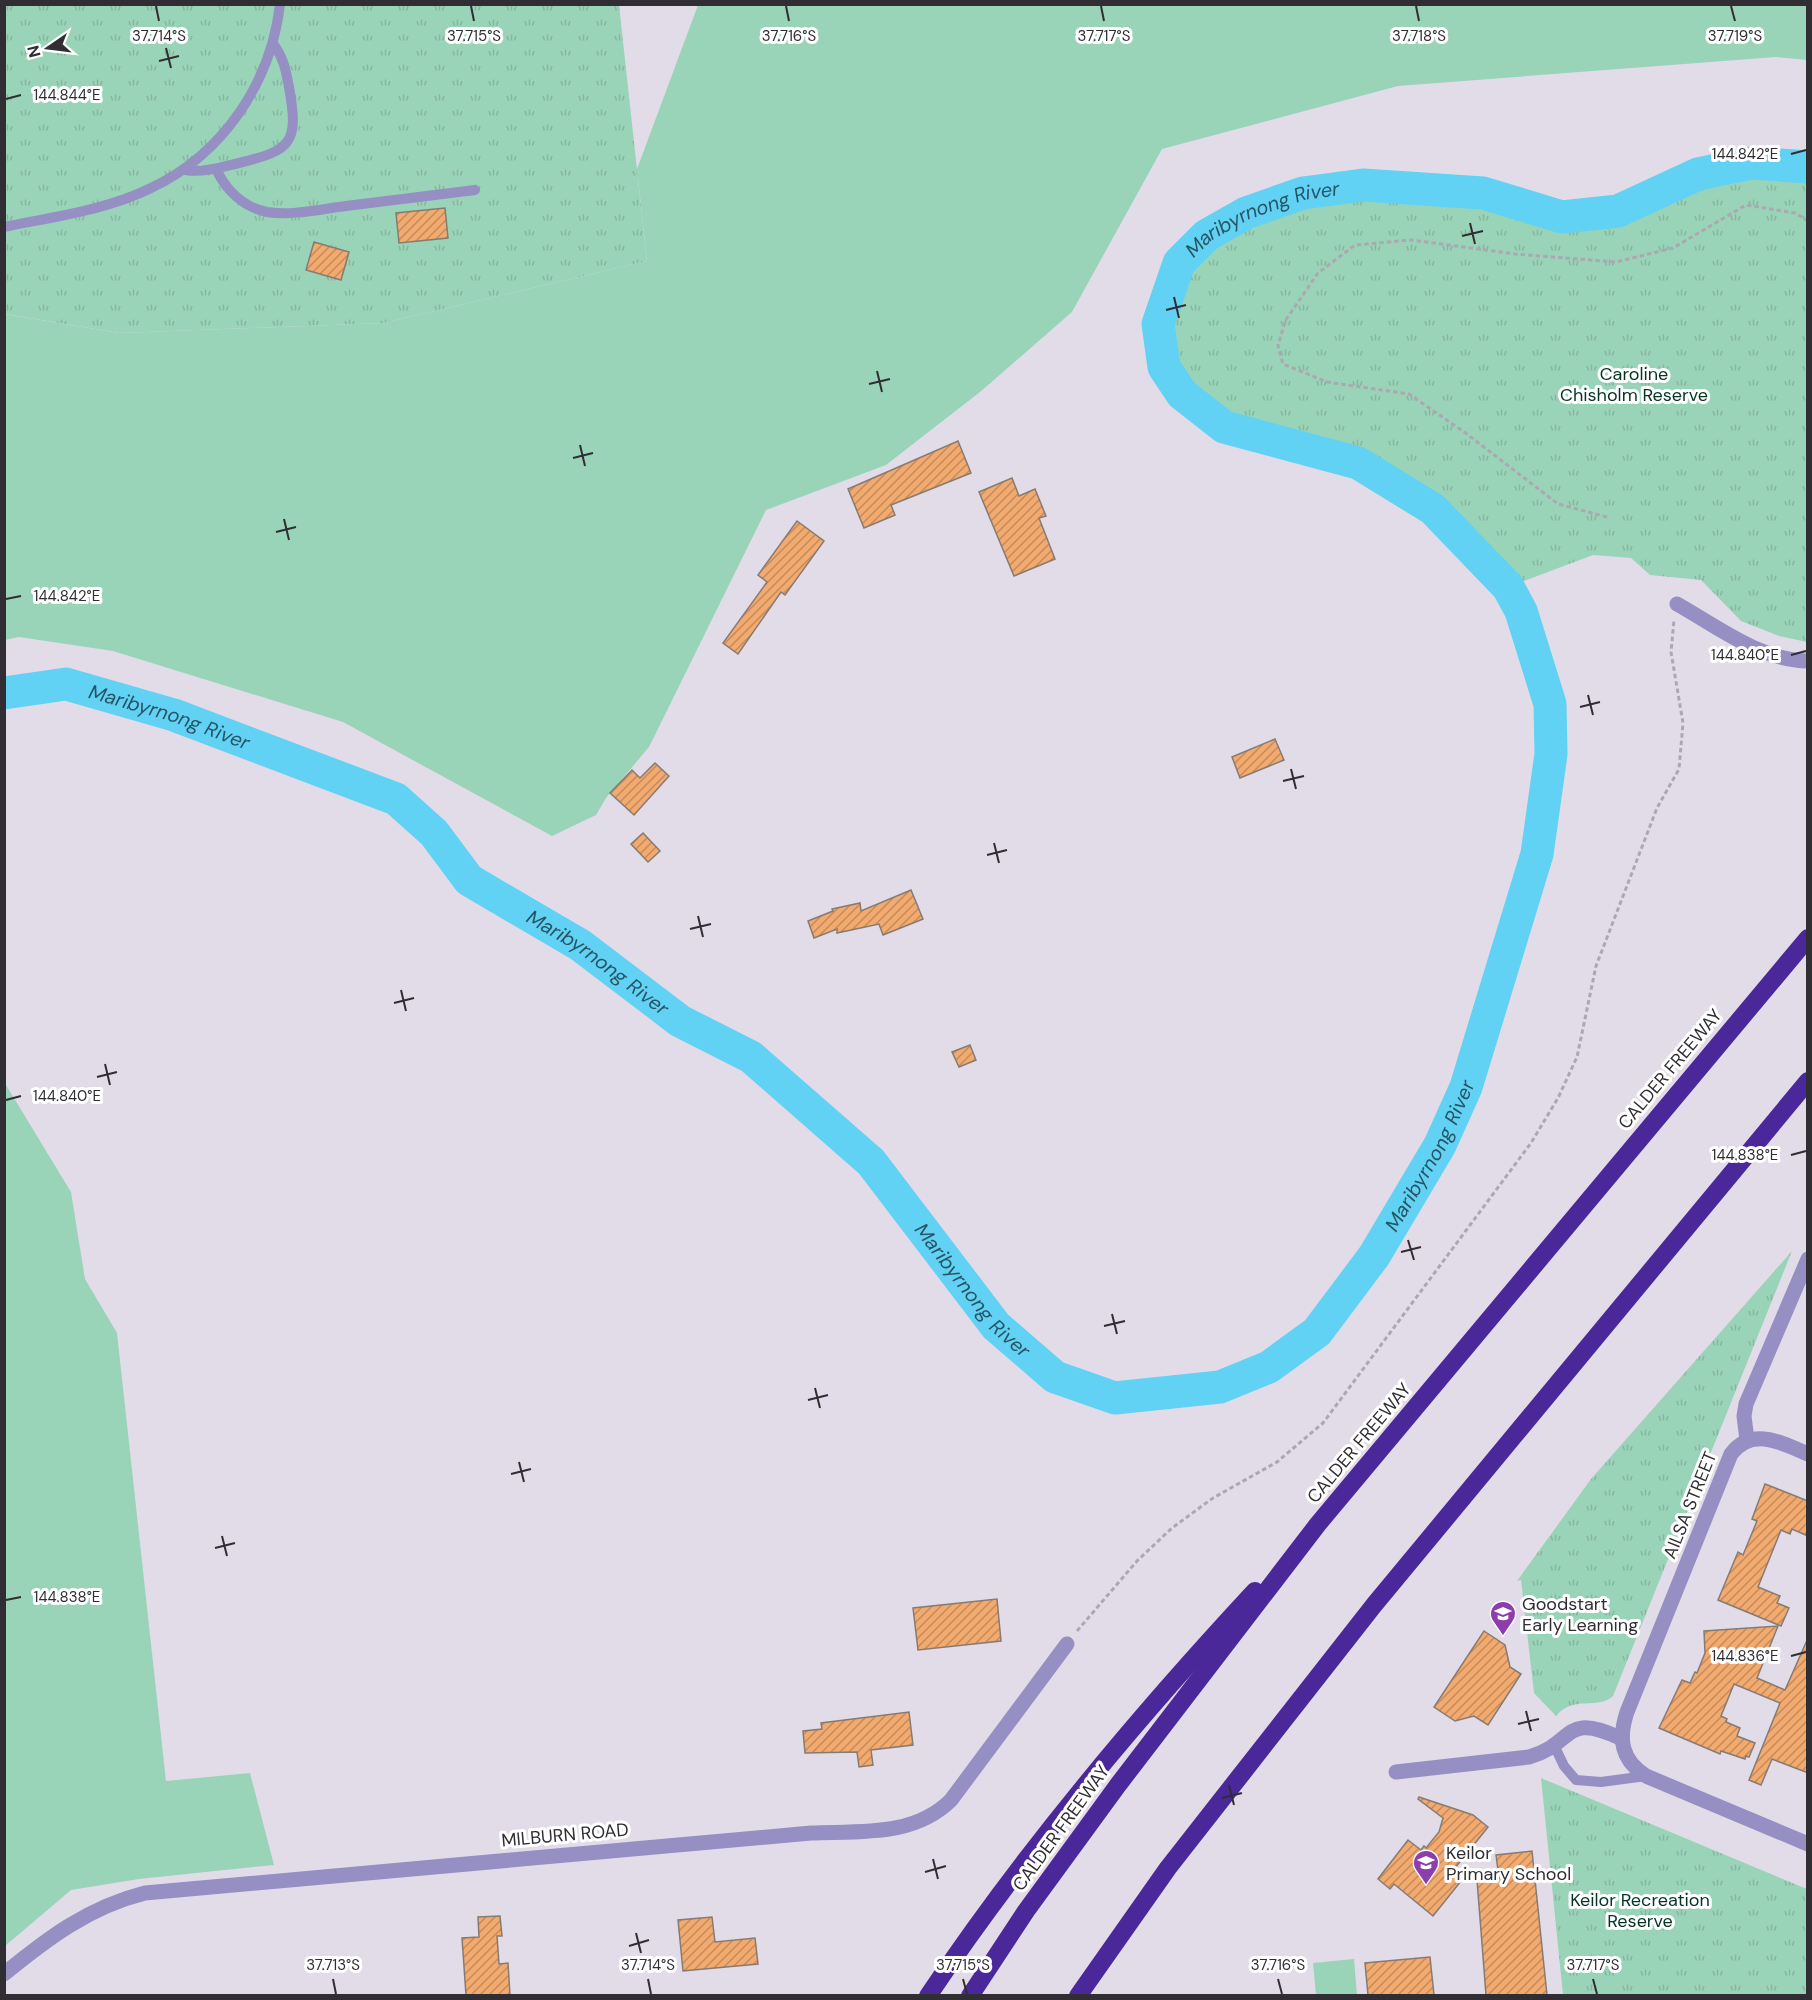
<svg xmlns="http://www.w3.org/2000/svg" width="1812" height="2000" viewBox="0 0 1812 2000" font-family="'DM Sans',sans-serif">
  <style>
    .grass { fill: #9ad4b8 }
    .park { fill: url(#park-tufts) }
    .lines { fill: none; stroke-linecap: round; stroke-linejoin: round }
    .river { stroke: #61d1f4; stroke-width: 33 }
    .building { fill: url(#building-hatch); stroke: #867b73; stroke-width: 1.5 }
    .path { stroke: #aca8b2; stroke-width: 3; stroke-dasharray: 4.5 3; stroke-linecap: butt }
    .service { stroke: #958fc4; stroke-width: 10 }
    .minor { stroke: #958fc4; stroke-width: 15 }
    .motorway { stroke: #4a289a; stroke-width: 18 }
    .ticks { fill: none; stroke: #302e33; stroke-width: 2 }
    .labels { text-anchor: middle; dominant-baseline: central; stroke-width: 6; stroke-linejoin: round; paint-order: stroke }
    .park-label { font-size: 18px; fill: #063423; stroke: #fff }
    .street-label { font-size: 18px; fill: #302e33; stroke: #fff }
    .poi-label { font-size: 18px; fill: #302e33; stroke: #fff; text-anchor: start }
    .water-label { font-size: 20px; font-style: italic; fill: #265665; stroke: #fff }
    .ticks-label { font-size: 15px; text-anchor: middle; fill: #302e33; stroke: #fff; stroke-width: 6; stroke-linejoin: round; paint-order: stroke }
  </style>
  <defs>
    <pattern id="park-tufts" width="24" height="20" patternUnits="userSpaceOnUse" patternTransform="scale(1.5)"><rect width="24" height="20" fill="#9ad4b8"/><path d="M3 7l-1-3M5 7V3M7 7l1-3M15 17l-1-3M17 17v-4M19 17l1-3" fill="none" stroke="#85b69f"/></pattern>
    <pattern id="building-hatch" width="6" height="6" patternUnits="userSpaceOnUse" patternTransform="scale(1.5)"><rect width="6" height="6" fill="#f2aa6f"/><path d="M-1 1l2-2M0 6l6-6M5 7l2-2" fill="none" stroke="#c48b5c"/></pattern>
  </defs>
  <rect width="100%" height="100%" fill="#e2dce8"/>
  <g class="grass">
    <path d="M698,5h1109v55l-31,-3 -378,29 -236,63 -90,163 -92,80 -94,73 -120,45 -117,237 -43,51 -10,17 -44,21 -209,-114 -230,-71 -94,-14 -14,3 -1,-326 115,19 265,-10 263,-62 -10,-92z"/>
    <path d="M5,1071l1,14 65,107 14,87 32,54 49,448 84,-8 24,92 -135,14 -68,11 -66,56z"/>
    <path d="M1354,1959l3,36h-41l-3,-32z"/>
  </g>
  <g class="park">
    <path d="M4,5h615l28,256 -263,62 -265,10 -114,-19z"/>
    <path d="M1751,163l56,4v475l-28,-6 -38,-15 -40,-41 -51,-5 -19,-17 -38,-3 -85,32 -75,-78 -75,-46 -134,-36 -42,-33 -18,-27 -6,-43 21,-61 28,-28 39,-22 57,-20 60,-8 120,8 79,24 56,-6 80,-37z"/>
    <path d="M1792,1251l-179,445c-17,15 -38,-2 -57,20l-22,-23 -13,-113 -4,1 74,-102z"/>
    <path d="M1541,1778l266,111v106h-244z"/>
  </g>
  <g class="lines">
    <path class="river" id="s1" d="M4,693l62,-9 108,31 222,84 38,34 35,47 111,65 100,76 71,36 120,105 125,164 59,51 60,21 105,-11 49,-20 48,-35 57,-76 66,-111 26,-58 71,-233 14,-100 -1,-50 -29,-93 -13,-24 -75,-78 -75,-46 -134,-36 -42,-33 -18,-27 -6,-43 21,-61 28,-28 39,-22 57,-20 60,-8 120,8 79,24 56,-6 80,-37 53,-11 57,4"/>
  </g>
  <g class="building">
    <path d="M445,208l3,30 -49,5 -3,-30z"/>
    <path d="M314,242l35,10 -8,28 -35,-10z"/>
    <path d="M958,441l13,32 -80,32 4,10 -31,13 -16,-39z"/>
    <path d="M1012,478l7,18 16,-7 11,27 -7,2 16,41 -41,17 -35,-84z"/>
    <path d="M797,521l27,20 -39,54 -4,-3 -43,62 -15,-11 44,-61 -9,-7z"/>
    <path d="M1275,739l9,21 -44,18 -8,-21z"/>
    <path d="M655,763l14,13 -35,39 -24,-22 22,-23 8,8z"/>
    <path d="M643,833l17,18 -12,11 -17,-18z"/>
    <path d="M911,890l12,29 -40,16 -4,-11 -42,9v-4l-23,9 -6,-17 25,-10 -1,-2 28,-6 1,8z"/>
    <path d="M970,1045l6,15 -17,7 -7,-15z"/>
    <path d="M1765,1484l43,17v35l-16,-7 -2,5 -9,-4 -23,57 22,9 -3,7 12,5 -8,18 -63,-26 20,-48 5,3 14,-34 -5,-2z"/>
    <path d="M997,1599l4,42 -83,9 -5,-42z"/>
    <path d="M1778,1626l-21,52 28,12 23,-52v135l-36,-14 -11,26 -12,-5 31,-77 -46,-19 -13,32 6,3 -1,3 14,6 -3,8 18,7 -6,14 -3,-1 -1,3 -24,-8 -1,3 -61,-26 23,-48 8,3 5,-11 2,1 8,-20 -1,-22z"/>
    <path d="M1484,1631l21,14 5,22 11,7 -33,51 -14,-9 -19,5 -21,-14z"/>
    <path d="M909,1712l4,33 -42,5 2,15 -14,2 -2,-15 -52,1 -2,-22 19,-2 -1,-6z"/>
    <path d="M1419,1797l54,18 15,12 -33,41 10,8 -32,40 -39,-32 -4,5 -12,-10 30,-39 13,10 3,-4 2,2 13,-16 4,-14 -25,-19z"/>
    <path d="M1532,1851l15,144h-61l-9,-115 22,-2 -3,-23z"/>
    <path d="M500,1916l2,20h-5l2,28 9,-1 2,32h-44l-4,-57 17,-1 -1,-20z"/>
    <path d="M712,1917l3,25 40,-4 3,26 -75,7 -5,-51z"/>
    <path d="M1430,1957l4,38h-66l-3,-32z"/>
  </g>
  <g class="lines">
    <g class="path">
      <path d="M1607,517l-49,-13 -91,-70 -58,-40 -82,-12 -44,-18 -5,-18 7,-25 33,-48 37,-28 56,-5 104,14 101,8 57,-14 73,-43 49,8 13,8"/>
      <path d="M1077,1631l60,-70 35,-33 41,-30 64,-36 46,-39 208,-280 27,-45 19,-41 19,-91 61,-158 22,-39 4,-46 -12,-71 3,-32"/>
    </g>
    <g class="service">
      <path d="M216,169c10,21 27,38 51,43 25,4 54,-3 79,-6 43,-5 86,-11 129,-16"/>
      <path d="M185,170c18,3 36,-3 54,-7 53,-13 60,-20 50,-76 -3,-15 -5,-29 -15,-42"/>
      <path d="M4,227c48,-10 103,-17 147,-39 72,-34 120,-105 129,-184"/>
      <path d="M1554,1745l10,21 12,14 25,2 45,-6"/>
    </g>
    <g class="minor">
      <path d="M1677,604c41,23 82,56 131,57"/>
      <path d="M1747,1440l-3,-24 2,-12 62,-145"/>
      <path d="M1808,1454c-26,-11 -56,-28 -77,0l-104,258c-9,27 -6,48 19,64l162,68"/>
      <path d="M1396,1772l133,-15c46,-13 34,-46 91,-19"/>
      <path d="M4,1974c44,-36 85,-67 141,-81l666,-60c49,-2 103,4 140,-33l116,-156"/>
    </g>
    <g class="motorway">
      <path d="M928,1996c97,-145 209,-278 327,-405"/>
      <path d="M970,1996l56,-85 92,-126 200,-261 490,-586"/>
      <path d="M1078,1996l90,-128 206,-263 434,-524"/>
    </g>
  </g>
  <path class="ticks" d="M156,6l3,15M471,6l3,15M786,6l3,15M1101,6l3,15M1416,6l3,15M1731,6l4,15M166,48l5,20M159,61l20,-5M6,99l15,-4M1791,154l15,-4M1470,223l5,21M1462,236l21,-5M1174,297l5,21M1166,310l20,-5M877,371l5,21M869,384l21,-5M580,445l5,21M573,458l20,-5M284,519l5,21M276,532l20,-5M6,599l15,-3M1791,655l15,-4M1588,695l5,20M1580,707l20,-5M1291,769l5,20M1283,781l21,-5M994,843l5,20M987,855l20,-5M698,916l5,21M690,929l21,-5M401,990l5,21M394,1003l20,-5M105,1064l5,21M97,1077l20,-5M6,1100l15,-4M1791,1155l15,-4M1408,1240l6,20M1401,1252l20,-5M1112,1314l5,20M1104,1326l21,-5M815,1388l5,20M808,1400l20,-5M519,1462l5,20M511,1474l20,-5M222,1536l5,20M215,1548l20,-5M6,1600l15,-3M1791,1656l15,-4M1526,1711l5,20M1518,1724l21,-5M1229,1785l5,20M1222,1798l20,-5M933,1859l5,20M925,1872l21,-6M636,1933l5,20M629,1946l20,-6M333,1979l3,15M648,1979l3,15M963,1979l4,15M1278,1979l4,15M1593,1979l4,15"/>
  <defs>
    <symbol id="school-pin" viewBox="-11 -11 22 30"><path d="M0 17L-7.5 6A9.5 9.5 0 1 1 7.5 6Z" fill="#8d3dac" stroke="#fff"/><path d="M0-5L7-2L0 1L-7-2ZM-4 1L0 2.5L4 1V4Q0 6-4 4Z" fill="#fff"/></symbol>
  </defs>
  <g fill-rule="evenodd">
    <use href="#school-pin" x="1488" y="1599" width="30" height="40"/>
    <use href="#school-pin" x="1411" y="1848" width="30" height="40"/>
  </g>
  <g class="labels">
    <g class="park-label">
      <text x="1634" y="374">Caroline<tspan x="1634" dy="21">Chisholm Reserve</tspan></text>
      <text x="1640" y="1900">Keilor Recreation<tspan x="1640" dy="21">Reserve</tspan></text>
    </g>
    <g class="street-label">
      <text transform="translate(1670 1069) rotate(-50)">CALDER FREEWAY</text>
      <text transform="translate(1359 1443) rotate(-50)">CALDER FREEWAY</text>
      <text transform="translate(1690 1505) rotate(-68)">AILSA STREET</text>
      <text transform="translate(1061 1828) rotate(-54)">CALDER FREEWAY</text>
      <text transform="translate(565 1835) rotate(-5)">MILBURN ROAD</text>
    </g>
    <g class="poi-label">
      <text x="1522" y="1604">Goodstart<tspan x="1522" dy="21">Early Learning</tspan></text>
      <text x="1446" y="1853">Keilor<tspan x="1446" dy="21">Primary School</tspan></text>
    </g>
    <g class="water-label">
      <text stroke="none"><textPath href="#s1" startOffset="3014">Maribyrnong River</textPath></text>
      <text stroke="none"><textPath href="#s1" startOffset="171">Maribyrnong River</textPath></text>
      <text stroke="none"><textPath href="#s1" startOffset="675">Maribyrnong River</textPath></text>
      <text stroke="none"><textPath href="#s1" startOffset="1791">Maribyrnong River</textPath></text>
      <text stroke="none"><textPath href="#s1" startOffset="1179">Maribyrnong River</textPath></text>
    </g>
  </g>
  <g class="ticks-label">
    <text x="159" y="41">37.714°S</text>
    <text x="474" y="41">37.715°S</text>
    <text x="789" y="41">37.716°S</text>
    <text x="1104" y="41">37.717°S</text>
    <text x="1419" y="41">37.718°S</text>
    <text x="1735" y="41">37.719°S</text>
    <text x="67" y="100">144.844°E</text>
    <text x="1745" y="159">144.842°E</text>
    <text x="67" y="601">144.842°E</text>
    <text x="1745" y="660">144.840°E</text>
    <text x="67" y="1101">144.840°E</text>
    <text x="1745" y="1160">144.838°E</text>
    <text x="67" y="1602">144.838°E</text>
    <text x="1745" y="1661">144.836°E</text>
    <text x="333" y="1970">37.713°S</text>
    <text x="648" y="1970">37.714°S</text>
    <text x="963" y="1970">37.715°S</text>
    <text x="1278" y="1970">37.716°S</text>
    <text x="1593" y="1970">37.717°S</text>
  </g>
  <rect width="1812" height="2000" fill="none" stroke="#302e33" stroke-width="12"/>
  <g transform="translate(48 48) rotate(256)" stroke="#ffffff" stroke-width="4.5" paint-order="stroke">
  <path d="M0-4.5L10 22L0 15L-10 22Z" fill="#302e33"/>
  <text y="-9" font-size="16" font-weight="bold" text-anchor="middle" fill="#302e33">N</text>
  </g>
</svg>
